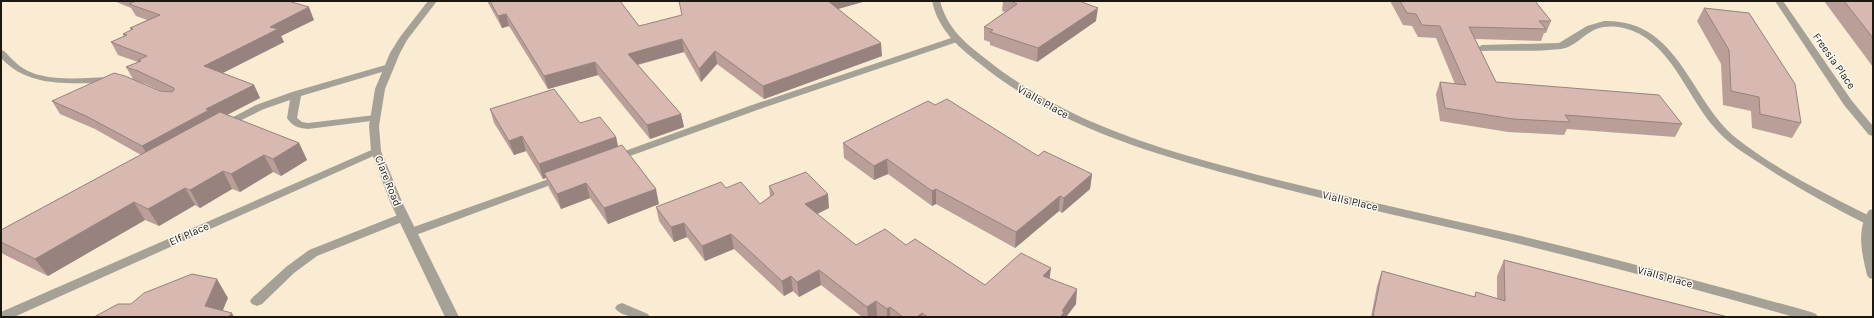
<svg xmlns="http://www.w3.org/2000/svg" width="1874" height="318" viewBox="0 0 1874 318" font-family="Karla,sans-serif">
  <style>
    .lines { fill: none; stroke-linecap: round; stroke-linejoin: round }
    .service { fill: #a5a196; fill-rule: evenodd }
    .minor { fill: #a5a196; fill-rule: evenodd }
    .tertiary { fill: #a5a196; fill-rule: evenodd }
    .wall { fill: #ba9f99; fill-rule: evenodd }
    .shaded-wall { fill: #97827d }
    .building { fill: #d8b9b2; stroke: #97827d }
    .labels { text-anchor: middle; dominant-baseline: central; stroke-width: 3; stroke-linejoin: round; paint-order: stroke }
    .street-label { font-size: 11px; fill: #1d180f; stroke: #fdfbf5 }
  </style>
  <rect width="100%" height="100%" fill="#f9ecd2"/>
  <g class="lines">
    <g class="service">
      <path d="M1604,21c75,-2 85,78 132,117 39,31 92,57 136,79v6h-8c-35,-18 -70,-37 -103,-59 -17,-11 -34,-21 -47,-37 -29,-33 -46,-93 -96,-100 -32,-4 -36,19 -57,22 -26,3 -53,1 -79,2l-5,-3 5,-3 77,-2 28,-17z"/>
      <path d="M957,36l3,1 2,2 -2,2 -200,68 -141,51h-8l-1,-2 1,-2 141,-51z"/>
      <path d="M1,50l3,1c7,7 13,14 22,19 25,13 60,7 87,7l5,3 -5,3c-40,-1 -82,7 -112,-25z"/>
      <path d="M389,64l5,3 -2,2 -91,27 -4,22 5,4 6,1 67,-8 4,1 1,2 -1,2 -71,9c-10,-1 -16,-3 -21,-11l3,-18 -26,9 -37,18 -4,1 -5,-3 38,-20 36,-13z"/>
      <path d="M560,175l4,1 2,2 -2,2 -148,55h-8l-2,-3 2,-3z"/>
      <path d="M403,213l4,1 2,3 -2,3 -90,36 -23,17 -32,31 -5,2 -5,-2 -2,-3 2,-3 34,-31 23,-17z"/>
    </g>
    <g class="minor">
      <path d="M932,1h8c7,27 25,42 46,58 79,64 176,91 272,116 86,22 173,40 259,60 99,24 197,50 294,77l5,2 2,3h-24c-92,-26 -185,-51 -278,-74 -87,-21 -175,-39 -262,-62 -98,-26 -195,-53 -275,-118 -22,-17 -41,-34 -47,-62z"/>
      <path d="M1775,1h8l69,100 21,25v10l-4,-1 -25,-30z"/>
      <path d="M376,148l4,1 1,2 -1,2 -366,164h-13v-5z"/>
      <path d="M1873,209v70l-4,-1 -2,-3c-5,-21 -11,-45 2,-65z"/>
      <path d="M622,303l26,11 2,3c-11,0 -28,1 -35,-9l2,-3z"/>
    </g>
    <path class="tertiary" d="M428,1h9l-30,39 -7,13 -15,36 -6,37 2,25 22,53 56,113h-14l-54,-113 -20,-53 -2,-25 6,-37 15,-36 10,-16z"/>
  </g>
  <g class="wall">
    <path d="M114,1h174l26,19 -33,16 3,6 -62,31 32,12 6,13 -33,17 72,28 8,17 -26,16 -8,-4 -33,20 -8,-3 -32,19 -5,-3 -36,21 -14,-6 -97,56 -45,-22 -2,-3v-21l140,-75 -46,-26 -35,-15 -8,-13 81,-22 -7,-12 12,-5 -20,-7 -7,-13 13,-5 -1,-3 8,-4 -1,-2 17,-8 -11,-4 -5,-8zM139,82l7,2 15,7h-1z"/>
    <path d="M487,1h133l19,25 227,-25 -28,8 44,47 -118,43 -47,-35 -16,18 -17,-30 -46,13 43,49 3,13 -34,12 -52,-64 -50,14 -39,-63 -7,2z"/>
    <path d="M1003,1h76l17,20 -59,41 -47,-17v-3l-6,-2v-13l21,-15 -3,-1z"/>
    <path d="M1390,1h145l16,20 -5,12h-2l-3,8 -66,-2 21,43 186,42 -7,13 -108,-8 -3,6 -56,-3 -68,-11 -4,-27 4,-12 15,2 -19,-46 -18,-1 -6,-11 -9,-1z"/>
    <path d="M1824,1h49v66z"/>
    <path d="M1704,8l97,115 -9,15 -40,-10 -1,-17 -28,-6 -2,-41 -24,-43z"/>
    <path d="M935,105l103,51 54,18 -2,15 -28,24 -3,-2 -44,37 -79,-44 -4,2 -44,-32 -14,6 -30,-22 -1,-15z"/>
    <path d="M490,109l90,14 36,14 2,10 41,57 -51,20 -18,-26 -29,11 -12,-21 -3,-10 -3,1 -17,-28 -12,4 -20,-32z"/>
    <path d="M769,186l60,22 -12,6 39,31h50l79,40 65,-7 26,26 -10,13h-188l-1,-1 -1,1h-14l-41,-32 -22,12 -6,-6 -9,5 -50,-47 -29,12 -18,-24 -13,5 -15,-21 -3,-14 70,-19 34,16 10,-8z"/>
    <path d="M1504,260l224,57h-357l6,-31 5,-15 92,26 2,-5 21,7v-23z"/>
  </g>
  <g class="shaded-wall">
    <path d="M826,1h40l-39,11z"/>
    <path d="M309,7l5,13 -33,16 3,6 -73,37 -7,-13 66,-39z"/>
    <path d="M1098,8l-2,13 -59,41 1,-14z"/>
    <path d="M506,14l3,12 -7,2 -4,-12z"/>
    <path d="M682,39l2,13 -53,14 -3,-12z"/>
    <path d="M881,43l1,13 -118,43 -1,-13z"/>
    <path d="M715,51l2,13 -16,18 -2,-13z"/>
    <path d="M595,62l3,13 -50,14 -4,-13z"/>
    <path d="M254,85l6,13 -45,23 -65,39 -8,-14 64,-37z"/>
    <path d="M681,114l3,13 -34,12 -3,-14z"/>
    <path d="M522,136l4,15 -12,4 -5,-14z"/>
    <path d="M616,137l3,14 -75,22 2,5 -3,1 -4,-15z"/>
    <path d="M299,143l8,17 -26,16 -8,-17z"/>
    <path d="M264,155l9,17 -33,20 -9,-18z"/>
    <path d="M887,159l1,15 -14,6v-14z"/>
    <path d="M223,171l9,18 -32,19 -10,-18z"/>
    <path d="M1092,174l-2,15 -28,24 2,-15z"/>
    <path d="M586,183l4,15 -29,11 -4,-15z"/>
    <path d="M185,188l10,17 -36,21 -11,-17z"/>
    <path d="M656,189l3,15 -51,20 -4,-16z"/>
    <path d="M936,189v15l-4,2v-15z"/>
    <path d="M828,194l1,14 -22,11 -2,-15z"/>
    <path d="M1060,196l-1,15 -44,37 1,-16z"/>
    <path d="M134,202l11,18 -97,56 -13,-17z"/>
    <path d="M684,223l3,14 -13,5 -3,-15z"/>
    <path d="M731,234l3,15 -29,12 -3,-15z"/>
    <path d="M1051,268l-2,15 -6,-7z"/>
    <path d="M819,270l2,15 -22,12 -2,-15z"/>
    <path d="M791,276l2,15 -9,5 -2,-15z"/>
    <path d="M217,279l11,19 -8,19 -15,-11z"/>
    <path d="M1077,289l-1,15 -10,13h-5l1,-6z"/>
    <path d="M876,301l1,15 -1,1h-8l-1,-10z"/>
    <path d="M890,307v10h-3v-8z"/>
    <path d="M232,313l2,4h-6z"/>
    <path d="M922,313v4h-5z"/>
  </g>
  <g class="building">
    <path d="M136,1h152l21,6 -39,20 8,2 -74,37 50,19 -48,24 3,1 -67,36 -56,-30 -34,-15 62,-28 11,3 35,15 12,1 2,-2v-2l-36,-17 -12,-4 15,-6 -3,-1 9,-4 -36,-14 16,-7 -4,-1 10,-5 -3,-1 30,-13 -31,-11z"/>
    <path d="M490,1h130l19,25 43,-11 -3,-14h149l53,42 -118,43 -48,-35 -16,18 -17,-30 -54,15 53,60 -34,11 -52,-63 -51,14 -38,-62 -8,2z"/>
    <path d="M1011,1h68l19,7 -60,40 -48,-16 3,-2 -9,-3 33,-23z"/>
    <path d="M1400,1h135l16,20h-12l7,8 -77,-2 27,55 163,13 23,29 -117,-9 5,7 -57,-3 -68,-11 -5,-26 26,3 -26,-59 -18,-1 -6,-11 -9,-1z"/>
    <path d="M1844,1h29v37z"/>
    <path d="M1704,8l45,5 46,71 6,39 -41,-9 -1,-17 -28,-6 -2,-41z"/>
    <path d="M554,89l26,34 20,-6 16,20 -77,27 -17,-28 -13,5 -19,-32z"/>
    <path d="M947,99l91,57 6,-5 48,23 -28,24 -4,-2 -44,36 -80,-43 -4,2 -45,-32 -13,7 -31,-23 85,-42 7,4z"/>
    <path d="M220,112l79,31 -26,16 -9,-4 -33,19 -8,-3 -33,19 -5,-2 -37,21 -14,-7 -99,57 -34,-17v-12z"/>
    <path d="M622,145l34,44 -52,19 -18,-25 -29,11 -13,-21z"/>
    <path d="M806,172l22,22 -23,10 51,41 29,-16 21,16 9,-6 70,46 36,-32 30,15 -8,8 34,13 -15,22 2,1 -3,4 2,1h-135l-6,-4 -5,4h-14l-13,-10 -3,2 -11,-8 -9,6 -48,-37 -22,12 -6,-6 -9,5 -51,-47 -29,12 -18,-23 -13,4 -15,-20 65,-25 5,6 15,-6 19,22 14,-10 -5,-8z"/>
    <path d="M1504,260l224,57h-277l-2,-1v1h-72l-4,-1 9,-45 93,26 1,-5 29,9z"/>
    <path d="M192,274l25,5 -12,27 27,7 -4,4h-134l24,-13h13l13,-11z"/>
  </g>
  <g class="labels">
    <g class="street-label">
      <text transform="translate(1834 61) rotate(55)">Freesia Place</text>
      <text transform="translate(1043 102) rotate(29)">Vialls Place</text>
      <text transform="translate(388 181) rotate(68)">Clare Road</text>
      <text transform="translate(1350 201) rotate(13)">Vialls Place</text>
      <text transform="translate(189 234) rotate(-24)">Elf Place</text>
      <text transform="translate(1665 277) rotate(15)">Vialls Place</text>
    </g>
  </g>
  <rect width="1874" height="318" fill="none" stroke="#1d180f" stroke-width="4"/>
</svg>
